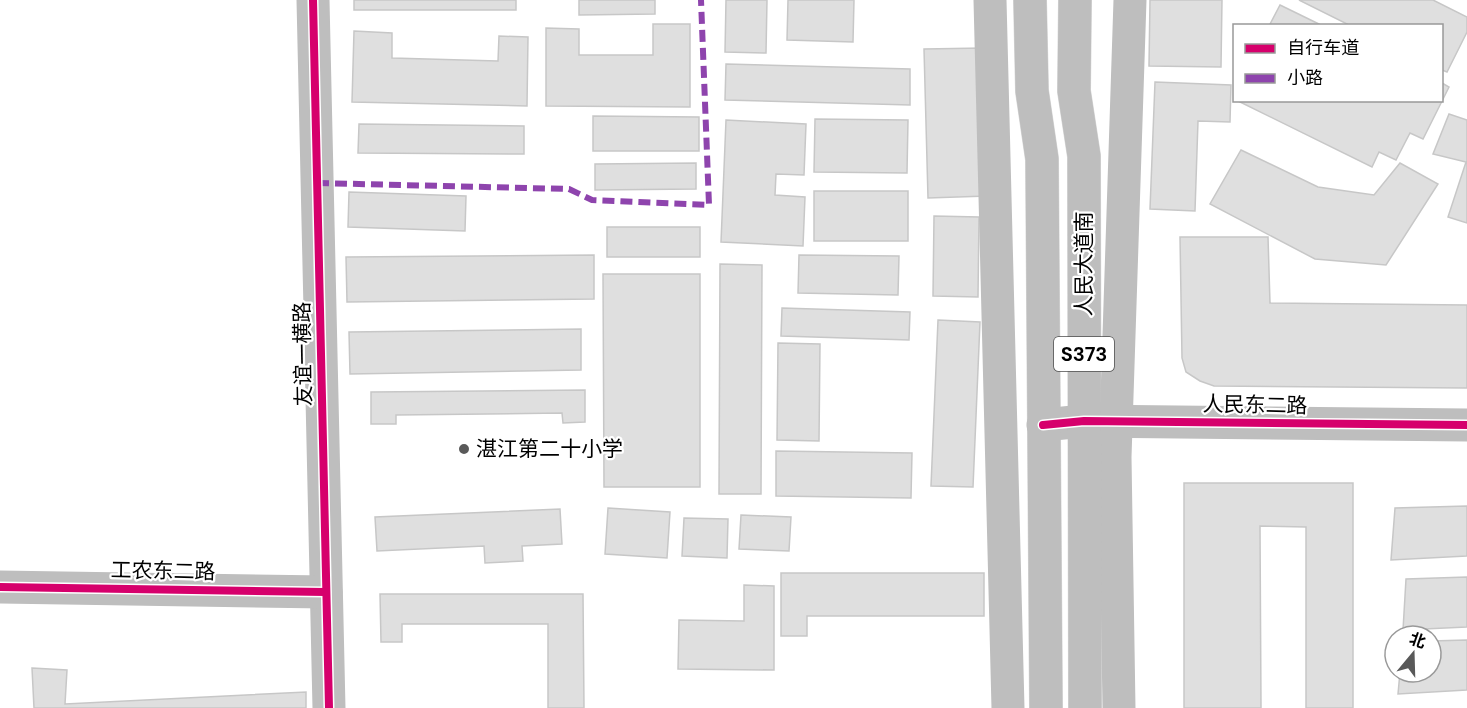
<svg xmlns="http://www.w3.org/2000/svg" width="1467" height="708" viewBox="0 0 1467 708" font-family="'DM Sans','Noto Sans SC',sans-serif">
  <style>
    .building { fill: #dfdfdf; stroke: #c7c7c7; stroke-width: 1.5 }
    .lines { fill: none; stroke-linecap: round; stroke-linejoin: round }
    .major-casing { stroke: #dbdbdb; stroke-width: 34 }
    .minor { stroke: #bebebe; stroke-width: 33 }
    .major { stroke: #bebebe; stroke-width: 33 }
    .quiet { stroke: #8e44ad; stroke-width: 6; stroke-dasharray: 12 6; stroke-linecap: butt }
    .cycleway-casing { stroke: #fff; stroke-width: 11 }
    .cycleway { stroke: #d6006c; stroke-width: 8 }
    .poi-dot { fill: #595959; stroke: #fff; stroke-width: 2 }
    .labels { text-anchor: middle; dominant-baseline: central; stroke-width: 4.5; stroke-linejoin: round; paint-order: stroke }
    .shield { fill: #fff; stroke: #4c4c4c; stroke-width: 1.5 }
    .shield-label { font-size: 20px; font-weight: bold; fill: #000 }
    .street-label { font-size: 21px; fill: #000; stroke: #fff }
    .poi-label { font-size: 21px; fill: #000; stroke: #fff; text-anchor: start }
  </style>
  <rect width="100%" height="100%" fill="#fff"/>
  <g class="building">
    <rect x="354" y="0" width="162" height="10"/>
    <path d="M579,0h76v14l-76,1z"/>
    <path d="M726,0h41l-1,53 -41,-1z"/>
    <path d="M788,0h66l-1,42 -66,-2z"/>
    <path d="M1150,0h72l-1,67 -72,-1z"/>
    <path d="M1299,0h134l34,17v15l-20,40 -5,-2v-44h-91z"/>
    <path d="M1280,5l43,21h-54z"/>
    <path d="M653,24h37v83l-144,-1v-78l33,1v26h74z"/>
    <path d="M354,31l38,2v25l106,3 1,-25 29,1 -1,69 -175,-4z"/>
    <path d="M983,48l4,148 -59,2 -4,-149z"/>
    <path d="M726,64l184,5v36l-185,-5z"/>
    <path d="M1155,82l76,3 -1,37 -32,-1 -3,90 -45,-2z"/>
    <path d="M1442,83l7,4 -26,52 -13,-6 -14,27 -17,-8 -7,15 -136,-67h206z"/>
    <path d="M1449,114l18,6v103l-19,-6 18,-55 -33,-8z"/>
    <path d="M593,116l106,1v34h-106z"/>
    <path d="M815,119l93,1 -1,53 -93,-1z"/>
    <path d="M726,120l80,4 -2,51 -28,-1 -1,21 30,2 -2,49 -82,-4z"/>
    <path d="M359,124l165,2v28l-166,-1z"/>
    <path d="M1241,150l77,37 56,8 26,-32 38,21 -52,81 -71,-6 -105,-55z"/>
    <path d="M696,163v26l-101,1v-26z"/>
    <rect x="814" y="191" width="94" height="50"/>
    <path d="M349,192l117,4 -1,35 -117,-4z"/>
    <path d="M934,216l45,1 -1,80 -45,-1z"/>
    <rect x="607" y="227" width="93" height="30"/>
    <path d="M1180,237h88l2,66 197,2v83l-253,-2 -14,-5 -14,-9 -4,-14z"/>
    <path d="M594,255v44l-247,3 -1,-45z"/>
    <path d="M799,255l100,1 -1,39 -100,-2z"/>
    <path d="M720,264l42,1 -1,229h-42z"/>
    <path d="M603,274h97v213h-96z"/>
    <path d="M782,308l128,4 -1,28 -128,-4z"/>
    <path d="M938,320l42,2 -7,165 -42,-1z"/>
    <path d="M581,329v41l-231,4 -1,-42z"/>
    <path d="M778,343l42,1 -1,97 -42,-1z"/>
    <path d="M585,390v32l-22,1 -1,-10 -166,2v9h-25v-32z"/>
    <path d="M776,451l136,2 -1,45 -135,-2z"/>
    <path d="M1184,483h169v225h-47v-181l-46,-1 1,182h-77z"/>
    <path d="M1467,506v50l-76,4 4,-52z"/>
    <path d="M608,508l62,4 -3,46 -62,-4z"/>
    <path d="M560,509l2,35 -40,2 1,15 -38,2 -1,-17 -107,5 -2,-34z"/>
    <path d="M741,515l50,2 -2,34 -50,-2z"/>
    <path d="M684,518l44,1 -1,39 -45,-2z"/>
    <path d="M781,573h203v43h-177v20h-26z"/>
    <path d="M1467,577v50l-64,3 3,-51z"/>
    <path d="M744,585l30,1v84l-96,-1 1,-49 65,1z"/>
    <path d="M380,594h203l1,114h-36v-84h-146v18h-21z"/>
    <path d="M1467,640v50l-69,4 2,-22h31v-31z"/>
    <path d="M32,668l35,2 -2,34 241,-12v16h-272z"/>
  </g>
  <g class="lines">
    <defs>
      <g id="major">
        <path d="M1030,0l2,91 10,68 4,549"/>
        <path d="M1075,0l-1,91 10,65 1,552"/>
      </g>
    </defs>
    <use href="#major" class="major-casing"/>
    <g class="minor">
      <path d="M313,0l16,708"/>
      <path d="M990,0l18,708"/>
      <path d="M1043,425l41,-4 383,4"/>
      <path d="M0,587l326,5"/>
      <path d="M1119,708l-4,-251 15,-457"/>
    </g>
    <use href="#major" class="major"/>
    <path class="quiet" d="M317,183l252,6 23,11 117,5 -8,-205"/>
    <defs>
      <g id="cycleway">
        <path d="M313,0l16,708"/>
        <path d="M1043,425l41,-4 383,4"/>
        <path d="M0,587l326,5"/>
      </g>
    </defs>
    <use href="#cycleway" class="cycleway-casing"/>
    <use href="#cycleway" class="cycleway"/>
  </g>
  <circle class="poi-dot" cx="464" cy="449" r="6"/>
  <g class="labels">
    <rect class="shield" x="1054" y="337" width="60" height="34" rx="4.5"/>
    <g class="shield-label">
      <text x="1084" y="354">S373</text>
    </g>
    <g class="street-label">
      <text transform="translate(1084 264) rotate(-90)">人民大道南</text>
      <text transform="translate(303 354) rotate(-91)">友谊一横路</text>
      <text transform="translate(1255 405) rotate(1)">人民东二路</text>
      <text transform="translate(163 571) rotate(1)">工农东二路</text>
    </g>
    <g class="poi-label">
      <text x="476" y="449">湛江第二十小学</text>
    </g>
  </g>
  <rect x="1233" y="24" width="210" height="78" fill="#ffffff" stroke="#999999" stroke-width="1.5"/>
  <rect x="1245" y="44" width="30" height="9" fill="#d6006c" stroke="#999999" stroke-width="1.5"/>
  <text x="1287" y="54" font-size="18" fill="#000000">自行车道</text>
  <rect x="1245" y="74" width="30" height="9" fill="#8e44ad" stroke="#999999" stroke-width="1.5"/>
  <text x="1287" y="84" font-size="18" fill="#000000">小路</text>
  <g transform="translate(1413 654) rotate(19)"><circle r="28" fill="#ffffff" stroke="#999999" stroke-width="1.5"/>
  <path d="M0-4.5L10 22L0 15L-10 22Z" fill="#595959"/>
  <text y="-9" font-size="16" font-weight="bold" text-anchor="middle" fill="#000000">北</text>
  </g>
</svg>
